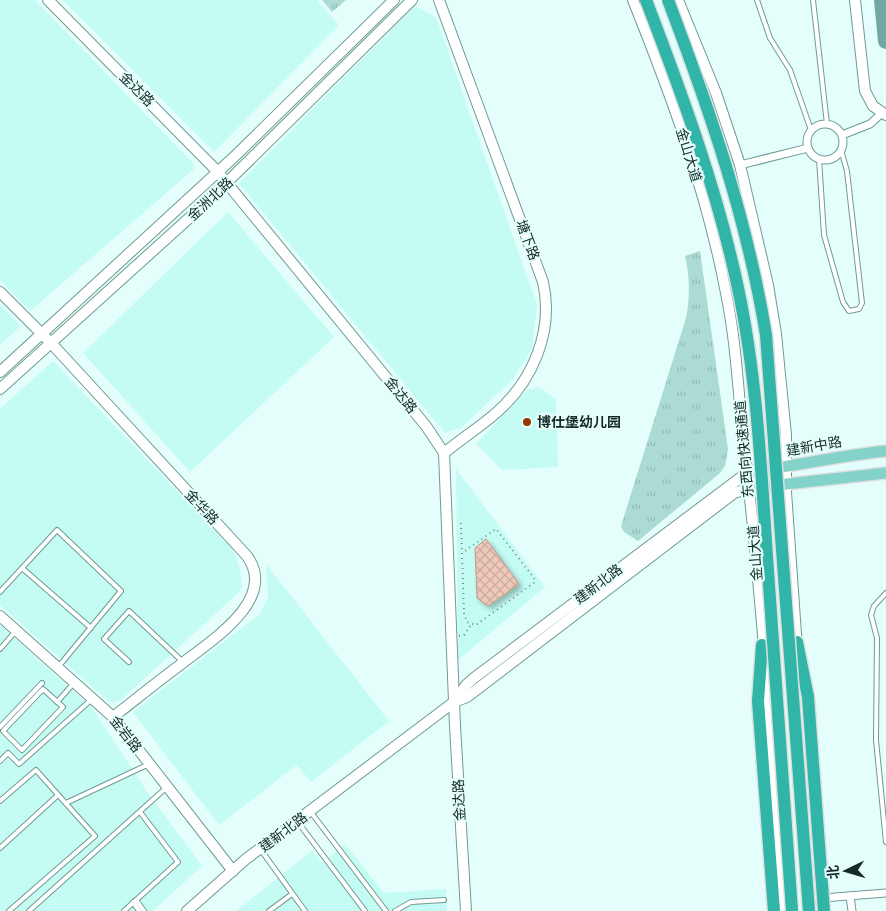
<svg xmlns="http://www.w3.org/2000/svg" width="886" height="911" viewBox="0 0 886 911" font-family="Merriweather,'Noto Sans SC',serif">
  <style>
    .built { fill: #c4fcf4 }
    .grass { fill: url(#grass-tufts) }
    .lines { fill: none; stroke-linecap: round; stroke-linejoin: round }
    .river { stroke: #71a9a2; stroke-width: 16 }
    .building { fill: url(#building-cross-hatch); stroke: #bd998b; filter: url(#shadow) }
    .lane-casing { stroke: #6f9a94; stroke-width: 6 }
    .street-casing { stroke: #6f9a94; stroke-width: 9 }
    .secondary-casing { stroke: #6f9a94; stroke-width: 12 }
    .primary-casing { stroke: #dfe1e1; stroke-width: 14 }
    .highway-casing { stroke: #dfe1e1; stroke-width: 15 }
    .path { stroke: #738986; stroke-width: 2; stroke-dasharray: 1 4; stroke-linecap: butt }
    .lane { stroke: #fff; stroke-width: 4 }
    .street { stroke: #fff; stroke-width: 7 }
    .secondary { stroke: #fff; stroke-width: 10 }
    .primary { stroke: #83d3cb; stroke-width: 11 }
    .highway { stroke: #30b5a8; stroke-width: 12 }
    .highway-bridge-casing { stroke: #dfe1e1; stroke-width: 15; stroke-linecap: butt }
    .highway-bridge { stroke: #30b5a8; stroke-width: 12 }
    .poi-dot { fill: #9a3600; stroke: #e4fffb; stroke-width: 2 }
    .labels { text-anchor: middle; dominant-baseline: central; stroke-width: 4.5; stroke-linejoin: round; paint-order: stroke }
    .street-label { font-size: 14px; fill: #172927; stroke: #e4fffb }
    .poi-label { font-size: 14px; font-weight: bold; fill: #172927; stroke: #e4fffb; text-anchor: start }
  </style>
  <defs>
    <pattern id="grass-tufts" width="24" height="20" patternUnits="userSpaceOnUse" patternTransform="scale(1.25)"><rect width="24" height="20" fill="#acdbd4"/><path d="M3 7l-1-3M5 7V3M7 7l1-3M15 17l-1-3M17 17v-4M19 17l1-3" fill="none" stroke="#93bcb6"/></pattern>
    <pattern id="building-cross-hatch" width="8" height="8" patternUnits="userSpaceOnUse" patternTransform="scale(1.25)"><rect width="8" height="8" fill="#eec8b9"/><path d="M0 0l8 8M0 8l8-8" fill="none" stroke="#cbac9f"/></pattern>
    <filter id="shadow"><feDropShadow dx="3.5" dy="3.5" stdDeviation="2.5" flood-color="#0004"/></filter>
  </defs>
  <rect width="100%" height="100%" fill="#e4fffb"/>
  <g class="built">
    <path d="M0,0h35l158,163 1,6 -164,142 -30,-31z"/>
    <path d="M63,0h254l22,25 -125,127z"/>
    <path d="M415,6l21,11 101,288 -5,44 -21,32 -50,47 -16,5 -206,-250z"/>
    <path d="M228,212l106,125 -144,135 -107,-119z"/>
    <path d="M0,305l21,21 -21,19z"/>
    <path d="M53,361l180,189 7,18 2,19 -5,7 -116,106 -8,3 -5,-2 -108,-96v-196z"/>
    <path d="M538,387l18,12 2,68 -56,3 -26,-26 51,-54z"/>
    <path d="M456,469l89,118 -87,73z"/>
    <path d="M266,564l123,157 -78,61 -14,-17 -78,60 -86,-113 127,-98 8,-17z"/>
    <path d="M0,625l93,84 57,87 52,70 -49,45h-153z"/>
    <path d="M345,844l39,49 62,-4 1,22h-211l76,-60 10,12z"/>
  </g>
  <g class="grass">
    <path d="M322,0h24l-14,12z"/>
    <path d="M700,251l28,198 -3,17 -6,8 -81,67 -14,-9 -3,-6 65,-208c4,-21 4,-41 -1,-62z"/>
  </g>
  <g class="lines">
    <path class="river" d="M882,0l4,41"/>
  </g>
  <path class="building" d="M486,539l33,45 -31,22 -11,-8 -2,-50z"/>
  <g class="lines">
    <defs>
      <g id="lane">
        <path d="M757,0l13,38 20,32 21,60"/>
        <path d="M813,0l14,124"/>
        <path d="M819,159l5,76 19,67 6,9 10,-2 3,-6 -15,-132 -6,-21"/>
        <path d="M22,568l69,60"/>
        <path d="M0,592l57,-62 64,61 -62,75"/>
        <path d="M886,593l-12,13 -3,9 6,23 -1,102 10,102"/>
        <path d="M0,649l15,-17"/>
        <path d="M129,662l-25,-23 25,-28 54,51"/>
        <path d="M43,689l20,18 -41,43 -19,-19z"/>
        <path d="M57,702l17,-19"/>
        <path d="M0,727l42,-44"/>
        <path d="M0,761l8,-8 11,11 73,-65"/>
        <path d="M0,801l36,-31 59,66 -86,75"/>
        <path d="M66,803l81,-38"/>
        <path d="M310,811l76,100"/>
        <path d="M297,821l68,90"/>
        <path d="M0,848l58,-53"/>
        <path d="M261,850l44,61"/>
        <path d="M136,900l8,11"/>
        <path d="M133,902l6,9"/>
        <path d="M29,911l138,-124"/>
        <path d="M124,911l54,-49 -38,-50"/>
        <path d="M269,911l23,-17"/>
        <path d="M395,911l16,-9 33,-2"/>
      </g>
      <g id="street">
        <circle cx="825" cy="142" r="18"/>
        <path d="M842,135l28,-11 12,-11"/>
        <path d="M740,165l68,-17"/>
        <path d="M850,896l2,15"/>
        <path d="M810,899l76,-6"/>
      </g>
      <g id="secondary">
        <path d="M48,0l169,171 209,255 18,27 11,273 11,185"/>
        <path d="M439,0l104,282c11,49 -10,99 -47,131 -16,14 -35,26 -52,40"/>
        <path d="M633,0c38,95 74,192 93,293 10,48 12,96 17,144 19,157 29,316 42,474"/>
        <path d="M678,0l38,93 24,72 28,120 8,49 10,101v57l11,156"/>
        <path d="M855,0l10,91 8,15 13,9"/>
        <path d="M0,292l52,52 195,212c32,44 -38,86 -67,109 -23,17 -45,35 -67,52"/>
        <path d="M0,372l234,-215 160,-157"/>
        <path d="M0,389l208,-188 204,-201"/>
        <path d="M0,616l113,101 120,154"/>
        <path d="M455,702l11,-17 8,-7 274,-206"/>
        <path d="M187,911l59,-52 208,-157 13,-5 267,-204 16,-5"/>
      </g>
      <g id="primary">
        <path d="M748,472c46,-6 91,-16 138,-21"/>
        <path d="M750,488l136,-15"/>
      </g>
      <g id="highway">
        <path d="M797,642l11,55"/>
        <path d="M762,645l-4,56 16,210"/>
      </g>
    </defs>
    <use href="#lane" class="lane-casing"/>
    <use href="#street" class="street-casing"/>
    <use href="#secondary" class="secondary-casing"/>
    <use href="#primary" class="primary-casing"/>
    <use href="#highway" class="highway-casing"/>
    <g class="path">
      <path d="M461,523l3,90 3,9 9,3 59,-43 -1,-4 -38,-49 -34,24"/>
      <path d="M459,636l5,-1 7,-10"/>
    </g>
    <use href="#lane" class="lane"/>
    <use href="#street" class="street"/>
    <use href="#secondary" class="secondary"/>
    <use href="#primary" class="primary"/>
    <use href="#highway" class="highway"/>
    <defs>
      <g id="highway-bridge">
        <path d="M646,0c36,94 71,189 92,288 19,89 23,180 29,269 9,118 17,236 25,354"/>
        <path d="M668,0c42,111 79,218 98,335l43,576"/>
        <path d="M808,697l16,214"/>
      </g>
    </defs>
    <use href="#highway-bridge" class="highway-bridge-casing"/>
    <use href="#highway-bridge" class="highway-bridge"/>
  </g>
  <circle class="poi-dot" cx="527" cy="422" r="5"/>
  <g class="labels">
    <g class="street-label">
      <text transform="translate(137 89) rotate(45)">金达路</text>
      <text transform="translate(689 155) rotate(73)">金山大道</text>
      <text transform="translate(210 199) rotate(-43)">金洲北路</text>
      <text transform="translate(528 240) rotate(70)">塘下路</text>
      <text transform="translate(401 395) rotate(51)">金达路</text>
      <text transform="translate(814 446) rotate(-10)">建新中路</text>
      <text transform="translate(744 449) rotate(-95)">东西向快速通道</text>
      <text transform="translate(202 507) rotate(47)">金华路</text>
      <text transform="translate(755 553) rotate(-94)">金山大道</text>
      <text transform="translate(598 584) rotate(-37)">建新北路</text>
      <text transform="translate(126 734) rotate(52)">金岩路</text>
      <text transform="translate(459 800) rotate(-93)">金达路</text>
      <text transform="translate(283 832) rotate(-37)">建新北路</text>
    </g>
    <g class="poi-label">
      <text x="537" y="422">博仕堡幼儿园</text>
    </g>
  </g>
  <g transform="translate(846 871) rotate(265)" stroke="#e4fffb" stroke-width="4" paint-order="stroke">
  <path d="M0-4L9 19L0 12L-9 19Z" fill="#172927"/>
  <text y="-8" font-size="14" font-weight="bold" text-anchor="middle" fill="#172927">北</text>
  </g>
</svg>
